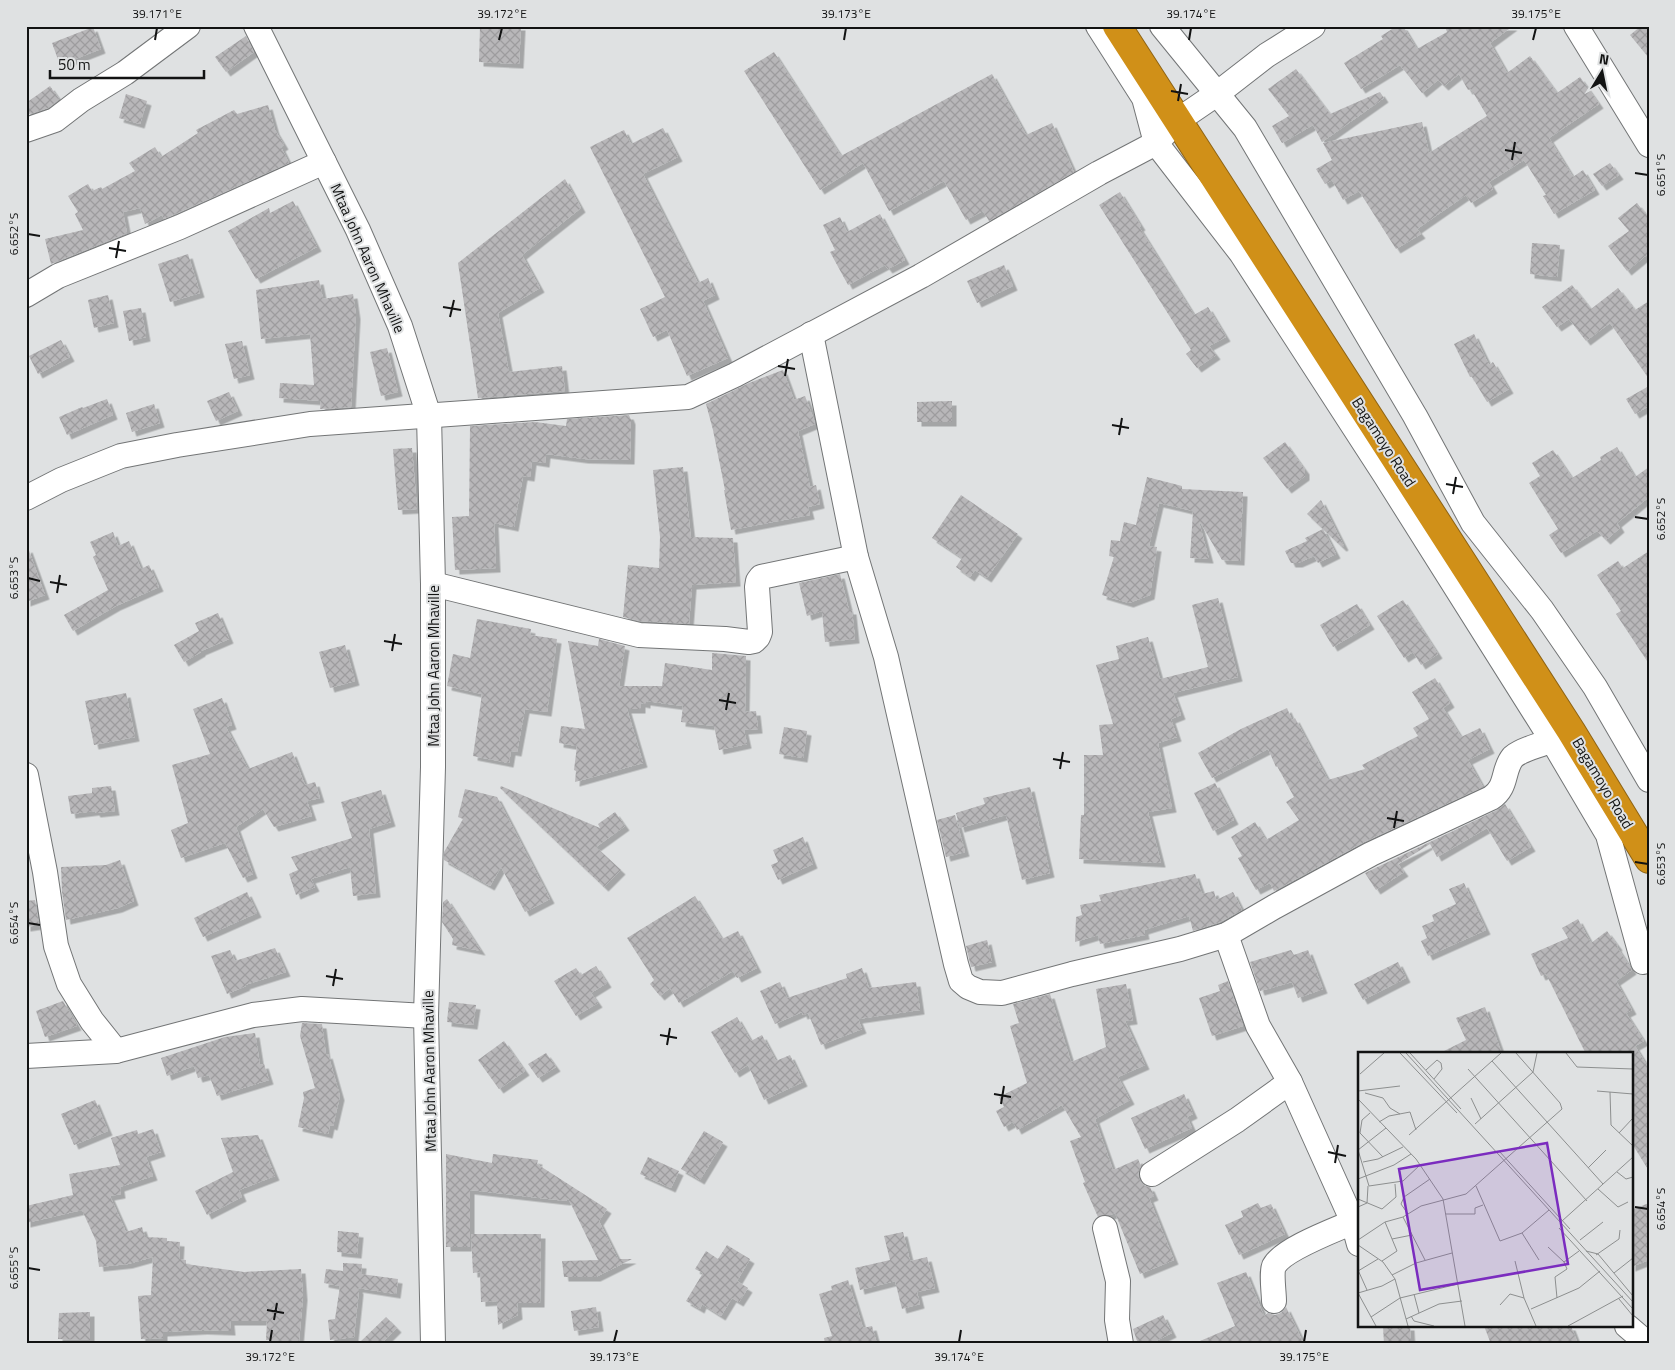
<svg xmlns="http://www.w3.org/2000/svg" width="1675" height="1370" viewBox="0 0 1675 1370" font-family="'Titillium Web',sans-serif">
  <style>
    .building { fill: url(#building-cross-hatch); filter: url(#shadow) }
    .lines { fill: none; stroke-linecap: round; stroke-linejoin: round }
    .street-casing { stroke: #737576; stroke-width: 26 }
    .highway-casing { stroke: #8e6416; stroke-width: 30 }
    .street { stroke: #fff; stroke-width: 24 }
    .highway { stroke: #d09018; stroke-width: 28 }
    .ticks { fill: none; stroke: #121313; stroke-width: 2 }
    .labels { text-anchor: middle; dominant-baseline: central; stroke-width: 4; stroke-linejoin: round; paint-order: stroke }
    .street-label { font-size: 15px; fill: #121313; stroke: #dfe1e2 }
    .inset-road { fill: none; stroke: #8d8f8f; stroke-width: 1 }
    .view { fill: #7b2cbf; fill-opacity: 0.15; stroke: #7b2cbf; stroke-width: 2.5 }
    .inset-edge { fill: none; stroke: #121313; stroke-width: 2.5 }
    .neatline { fill: none; stroke: #121313; stroke-width: 2 }
    .ticks-label { font-size: 12px; text-anchor: middle; fill: #121313 }
  </style>
  <defs>
    <pattern id="building-cross-hatch" width="8" height="8" patternUnits="userSpaceOnUse" patternTransform="scale(1.25)"><rect width="8" height="8" fill="#b8b7b9"/><path d="M0 0l8 8M0 8l8-8" fill="none" stroke="#9d9c9e"/></pattern>
    <filter id="shadow"><feDropShadow dx="4.5" dy="4.5" stdDeviation="0" flood-color="#0004"/></filter>
  </defs>
  <rect width="100%" height="100%" fill="#dfe1e2"/>
  <g class="building">
    <path d="M480,26h41l-2,38 -40,-2z"/>
    <path d="M1397,26h6l14,23 30,-17 -2,-6h68l-23,17 17,30 23,-17 27,37 23,-16 19,27 -50,34 24,39 10,-7 12,20 -41,24 -11,-18 3,-1 -22,-35 -35,22 4,7 -22,14 -5,-8 -49,34 4,5 -25,15 -37,-58 -16,9 -11,-20 -7,4 -9,-15 16,-9 -9,-17 99,-21 7,31 58,-37 -16,-27 -3,1 -9,-16 -15,12 -6,-6 -16,13 -22,-28 -39,24 -17,-26 39,-24 -2,-3z"/>
    <path d="M1641,26h8v32l-19,-23z"/>
    <path d="M93,27l8,22 -41,16 -8,-22z"/>
    <path d="M246,36l8,16 -28,20 -11,-15z"/>
    <path d="M774,52l67,104 151,-82 34,61 26,-12 22,49 -85,49 -6,-10 -17,9 -22,-39 -55,30 -26,-48 -43,27 -76,-119z"/>
    <path d="M1296,69l34,45 50,-22 4,6 -62,44 -9,-17 -31,18 -10,-17 17,-10 -21,-27z"/>
    <path d="M50,86l9,13 -11,9 -22,7v-12z"/>
    <path d="M126,94l21,7 -7,23 -21,-6z"/>
    <path d="M268,105l7,25 9,15 -3,2 8,16 -125,56 -2,-4 -17,9 -5,-16 -17,4 4,21 -76,31 -6,-25 38,-9 -8,-16 3,-2 -10,-16 20,-12 4,7 9,-4 1,2 33,-18 -6,-8 26,-16 6,10 37,-24 -2,-3 38,-20 3,4z"/>
    <path d="M663,128l15,29 -35,17 55,109 10,-5 7,17 -12,6 25,57 -41,18 -20,-46 -14,7 -13,-28 25,-12 -75,-150 34,-17 7,14z"/>
    <path d="M1610,163l9,12 -17,11 -9,-12z"/>
    <path d="M565,179l16,29 -59,47 18,33 -42,25 11,59 53,-6 3,25 -87,7 -20,-135z"/>
    <path d="M1120,192l21,34 -2,1 55,88 14,-8 18,30 -17,9 7,9 -19,13 -11,-14 5,-4 -92,-145z"/>
    <path d="M293,201l24,46 -61,32 -28,-48 41,-23 1,5z"/>
    <path d="M1637,203l12,15v35l-22,18 -19,-25 21,-15 -11,-13z"/>
    <path d="M880,214l25,46 -17,9 -3,-4 -37,20 -18,-33 5,-2 -12,-25 17,-8 7,15z"/>
    <path d="M1532,243l28,2 -3,32 -27,-3z"/>
    <path d="M188,254l12,39 -30,9 -12,-38z"/>
    <path d="M1004,265l9,21 -36,17 -10,-22z"/>
    <path d="M319,280l4,19 30,-5 3,21 -5,92 -31,2 1,-8 -42,-3 1,-15 34,2 -4,-51 -49,5 -5,-49z"/>
    <path d="M1572,285l19,24 27,-21 17,22 14,-9v78l-39,-56 -24,18 -17,-22 -12,8 -15,-20z"/>
    <path d="M108,295l6,28 -20,5 -6,-28z"/>
    <path d="M141,308l5,29 -17,4 -6,-30z"/>
    <path d="M1474,334l15,31 4,-3 16,27 -22,13 -15,-25h-2l-16,-33z"/>
    <path d="M61,340l9,17 -32,17 -9,-18z"/>
    <path d="M242,341l8,34 -16,4 -9,-35z"/>
    <path d="M387,348l11,44 -17,4 -11,-44z"/>
    <path d="M783,370l11,30 11,-4 9,24 1,4 -17,7 12,56 6,-2 4,19 -12,3 2,8 -79,15 -7,-40h1l-12,-60 -7,-26 43,-21z"/>
    <path d="M1649,386v20l-14,8 -9,-15z"/>
    <path d="M229,392l9,19 -22,10 -9,-20z"/>
    <path d="M107,399l6,16 -46,20 -8,-18 23,-10 1,1z"/>
    <path d="M952,401v21h-35v-20z"/>
    <path d="M154,404l6,19 -28,9 -6,-19z"/>
    <path d="M629,415l2,5 -1,40 -46,-1 -38,-5 -1,9 -13,-2 -2,16 -7,-1 -9,51 -20,-4 2,45 -41,2 -3,-53 17,-1 1,-90 65,-4 31,4 1,-7z"/>
    <path d="M1285,442l20,28v6l-18,13 -24,-31z"/>
    <path d="M1617,447l18,30 14,-10v30l-32,26 3,5 -14,12 -9,-9 -36,22 -12,-18 9,-6 -29,-46 11,-7 -8,-13 21,-13 19,28 29,-18 -1,-3z"/>
    <path d="M412,448l5,61 -19,1 -5,-61z"/>
    <path d="M683,467l8,70 42,1 3,44 -44,3 -3,39 -48,-3 -18,-4 5,-52 31,3 1,-31 -7,-67z"/>
    <path d="M1147,477l35,9v3l61,3 -3,69 -18,-1 -22,-38h-1l10,37 -19,-1 3,-47 -34,-8 -10,43 8,1 -7,48 -21,8 -27,-8 12,-38 -5,-1 2,-16 9,1 4,-19 12,3z"/>
    <path d="M961,495l57,39 -31,44 -12,-8 -5,7 -14,-10 6,-9 -30,-20z"/>
    <path d="M1321,500l23,46 -2,1 -35,-33z"/>
    <path d="M1323,529l13,25 -18,9 -4,-7 -16,7h-7l-6,-12 22,-10 -2,-3z"/>
    <path d="M113,532l5,14 11,-5 12,28 8,-4 10,22 -43,19 -43,25 -9,-16 44,-25 -15,-33 3,-2 -6,-13z"/>
    <path d="M28,548l17,47 -19,7v-53z"/>
    <path d="M1649,551v113l-33,-50 5,-3 -24,-36 21,-14 5,7z"/>
    <path d="M840,574l9,36h3l3,29 -30,3 -3,-31 -15,5 -8,-33z"/>
    <path d="M1218,598l20,79 -65,16 8,22 -10,4 6,18 -19,6 14,65 -24,4 13,51 -82,-4 2,-44h3v-60h19l-4,-30 14,-1 -17,-59 23,-6 -3,-13 32,-9 12,42 48,-12 -16,-62z"/>
    <path d="M1403,600l35,54 -17,11 -8,-13 -9,6 -27,-42z"/>
    <path d="M1357,604l13,21 -37,22 -13,-22z"/>
    <path d="M218,613l11,26 -28,12v1l-17,10 -10,-17 25,-14 -4,-8z"/>
    <path d="M477,619l54,10 -1,6 27,4 -10,73 -22,-3 -8,43 -6,-1 -2,12 -36,-7 9,-62 -35,-8 6,-32 17,4z"/>
    <path d="M599,639l26,7 -6,40h43l3,-23 47,7v-17l34,3 -1,56 11,-1 2,18 -14,1 3,14 -28,6 -5,-24 -33,-4 2,-16 -37,-5v3l-5,-1v6h-14l16,54 -68,19 1,-11 -2,-1 3,-24 -18,-3 2,-17 24,3 -17,-88 30,5z"/>
    <path d="M345,645l10,36 -25,7 -11,-36z"/>
    <path d="M1435,678l15,25 -7,5 18,29 19,-9 10,21 -22,11 15,27 -119,55 -90,49 -4,-8 -14,7 -18,-32 4,-2 -11,-19 24,-15 11,18 33,-20 -13,-18 8,-5 -17,-31 -1,1 -8,-18 -56,29 -14,-25 43,-24 46,-21 5,12 3,-2 33,62 37,-11 -3,-4 56,-29 -5,-8 16,-9 -17,-27z"/>
    <path d="M126,693l9,44 -41,8 -9,-44z"/>
    <path d="M222,698l10,27 -6,2 22,42 44,-17 13,33 10,-3 5,16 -13,3 5,15 -38,11 -11,-18 -27,18 17,47 -10,4 -18,-35 -44,15 -10,-28 17,-7 -16,-58 38,-11 -17,-45z"/>
    <path d="M784,727l23,4 -4,27 -24,-4z"/>
    <path d="M1215,783l19,37 -21,11 -19,-38z"/>
    <path d="M111,786l4,25 -19,2 -1,-2 -24,3 -3,-18 24,-3v-5z"/>
    <path d="M501,786l99,42 -2,-4 17,-12 10,14 -29,21 25,23 -17,17 -104,-99z"/>
    <path d="M1030,787l20,86 -28,7 -16,-65 -46,13 -4,-15 29,-9 -2,-6z"/>
    <path d="M465,789l32,8 53,102 -25,13 -24,-45 -11,19 -46,-26v-8l19,-33 -5,-2z"/>
    <path d="M381,790l10,32 -22,7 7,64 -23,3 -3,-29 -39,12 4,8 -19,8 -7,-21 9,-4 -7,-13 61,-19 -11,-36z"/>
    <path d="M1505,804l26,43 -24,14 -20,-33 -50,29 -7,-13 -32,20 6,8 -28,18 -11,-17 132,-63z"/>
    <path d="M955,815l10,37 -19,5 -9,-37z"/>
    <path d="M803,837l10,27 -35,16 -7,-15 7,-3 -5,-12z"/>
    <path d="M120,860l14,41 -16,7 -52,12 -4,-28 -1,-25 45,-2z"/>
    <path d="M1195,874l7,20 12,-3 2,9 17,-8 9,18 -22,12 -27,9 -4,-15 -45,14 1,5 -45,9 -2,-9 -23,7 1,-25 6,-2 -2,-10 21,-4 -2,-6z"/>
    <path d="M1464,883l22,47 -58,26 -7,-15 6,-3 -5,-12 12,-5 -2,-6 24,-11 -7,-15z"/>
    <path d="M247,892l10,21 -54,24 -9,-19z"/>
    <path d="M695,896l27,43 16,-8 19,37 -20,10 -4,-7 -54,32 -9,-15 -10,8 -10,-12 4,-4 -27,-42z"/>
    <path d="M447,899l34,52 -29,-6 1,-6 -11,-17 1,-20z"/>
    <path d="M35,900l4,25 -13,2v-26z"/>
    <path d="M1578,919l13,24 16,-12 11,15 -1,1 15,23 -16,11 16,29 -6,3 18,28 -9,5 14,23v102l-18,-29v-88h-45l-40,-80 -5,2 -10,-22 37,-16 -6,-10z"/>
    <path d="M987,940l5,22 -21,5 -5,-21z"/>
    <path d="M275,948l11,24 -41,13 1,1 -19,8 -16,-38 19,-6 5,11z"/>
    <path d="M1291,950l3,5 14,-5 15,39 -25,9 -6,-16 -32,9 -10,-29z"/>
    <path d="M1398,962l8,16 -43,22 -9,-16z"/>
    <path d="M596,966l11,17 -16,10 7,10 -22,13 -22,-35 22,-13 5,7z"/>
    <path d="M862,968l7,20 47,-6 4,28 -62,9 4,10 -41,16 -13,-32 -5,2 -1,-3 -27,12 -15,-33 20,-9 7,16 60,-20 -1,-4z"/>
    <path d="M1228,981l15,45 -31,10 -13,-38 21,-7 -2,-6z"/>
    <path d="M1126,984l7,36 -8,1 20,44 -27,12 12,23 -35,19 18,51 25,-11 3,7 -3,8 2,7 5,5 5,1 4,9 -5,2 25,62 -34,14 -25,-61 -5,2h-8l-4,2 -15,-34 2,-1 -15,-41 11,-4 -19,-32 -45,25 -4,-8 -9,5 -8,-16 8,-4 -5,-10 28,-14 -17,-57 9,-3 -6,-19 37,-10 21,68 35,-15 -10,-58z"/>
    <path d="M63,1001l14,25 -32,11 -9,-26z"/>
    <path d="M449,1002l27,3 -3,20 -26,-3z"/>
    <path d="M1485,1007l17,47h-64l28,-14 -10,-22z"/>
    <path d="M737,1017l14,24 11,-6 14,26 14,-6 13,27 -39,18 -16,-35 -13,8 -24,-41z"/>
    <path d="M302,1023l20,1 4,31 2,-1 12,42 -7,30 -3,-1 -2,9 -30,-7 6,-29 -1,-6 12,-4 -15,-52z"/>
    <path d="M255,1033l5,32 4,-1 5,16 -52,16 -8,-21 -11,3 -4,-12 -27,10 -6,-18 64,-21z"/>
    <path d="M504,1041l21,30 -26,18 -21,-29z"/>
    <path d="M546,1053l10,14 -18,11 -10,-14z"/>
    <path d="M1184,1094l9,20 -6,3 5,11 -47,21 -14,-31z"/>
    <path d="M95,1100l13,31 -34,14 -13,-31z"/>
    <path d="M153,1129l8,23 -15,5 7,19 -33,11 1,7 -11,2 16,36 16,-5 3,10 22,1v3l13,1 -1,17 7,1v4l58,8 57,-3 2,27 -4,46 -33,-2 1,-19h-37l1,10 -28,-1 -40,2v6l-22,1 -3,-43 13,-1 2,-38 -25,7 -29,3 -3,-26 -14,-31 -56,13v-17l47,-11 -4,-21 51,-9 -9,-27 26,-8 1,4z"/>
    <path d="M704,1131l19,11 -23,38 -19,-11z"/>
    <path d="M258,1135l17,41 -36,14 3,7 -35,18 -12,-24 38,-19 -12,-34z"/>
    <path d="M446,1154l46,9 1,-9 45,6 -1,4 70,45 -8,12 19,38h14l-36,18h-32l-2,-16 36,-1 -30,-62 -2,3 -96,-11v57h-24z"/>
    <path d="M648,1157l31,14 -8,17 -31,-14z"/>
    <path d="M1258,1203l3,5 10,-4 14,30 -46,21 -14,-30 18,-8 -2,-6z"/>
    <path d="M1649,1203v57l-18,7v-57z"/>
    <path d="M338,1231l21,2 -2,21 -20,-2z"/>
    <path d="M903,1232l7,29 17,-4 8,31 -18,4 3,12 -18,5 -7,-28 -35,9 -5,-22 35,-8 -6,-24z"/>
    <path d="M471,1234h70l-1,69h-23l1,12 -20,10 -1,-24 -16,1 -1,-30 -7,1z"/>
    <path d="M727,1245l23,14 -13,22 11,7 -9,14 -7,-4 -11,18 -19,-12 -2,5 -14,-8 17,-28 -8,-4 11,-18 12,8z"/>
    <path d="M343,1263l19,1 -1,10 37,5 -2,15 -38,-6 1,2 -5,47 -24,3 -2,-20 7,-1 5,-33 -16,-3 2,-14 17,2z"/>
    <path d="M1246,1272l18,44 4,-3 7,2 6,-2 5,-6 18,37h-111l42,-18 -18,-43z"/>
    <path d="M848,1280l15,48 9,-2 5,18h-52l-1,-6 8,-2 -13,-42 13,-4 -1,-4z"/>
    <path d="M596,1307l3,20 -25,4 -3,-20z"/>
    <path d="M90,1312v28l-32,-1 1,-26z"/>
    <path d="M1163,1315l9,18 -22,11h-12l-5,-15z"/>
    <path d="M386,1317l11,11 -16,16h-23z"/>
    <path d="M1383,1326h27l1,18h-27z"/>
    <path d="M1484,1326h87l7,18h-87z"/>
  </g>
  <g class="lines">
    <defs>
      <g id="street">
        <path d="M256,26l102,204 42,96 29,90 4,168v183l-7,249 7,328"/>
        <path d="M1098,26l46,72 12,45 85,110 144,222 167,265 56,95 35,127"/>
        <path d="M1162,26l83,102 170,288 58,107 69,87 53,77 54,93"/>
        <path d="M1576,26l73,119"/>
        <path d="M26,130l29,-10 26,-20 44,-27 63,-47"/>
        <path d="M26,295l32,-19 122,-49 144,-65"/>
        <path d="M811,334l45,223 30,100 70,307 5,17 7,6 12,5 22,1 70,-19 108,-25 46,-14 48,-28 97,-53 120,-56c17,-11 11,-28 22,-41 9,-8 26,-11 36,-16 8,-3 15,-7 22,-10"/>
        <path d="M26,498l35,-18 60,-24 56,-11 133,-21 378,-27 47,-22 186,-99 178,-103 57,-30 21,-22 41,-28 49,-38 46,-29"/>
        <path d="M433,584l206,51 86,4 24,3 5,-1 4,-4 2,-5 -3,-45 1,-6 3,-4 95,-20"/>
        <path d="M26,775l19,97 11,74 13,38 23,37 24,30"/>
        <path d="M1226,935l32,91 32,56 63,140 6,22"/>
        <path d="M26,1056l90,-5 137,-36 49,-6 124,7"/>
        <path d="M1152,1174l85,-54 53,-38"/>
        <path d="M1105,1228l13,53 -1,39 4,24"/>
        <path d="M1274,1301c0,-8 -3,-28 0,-35 9,-17 61,-36 79,-44"/>
        <path d="M1627,1326l14,12"/>
      </g>
      <path id="highway" d="M1117,26l454,705 78,128"/>
    </defs>
    <use href="#street" class="street-casing"/>
    <use href="#highway" class="highway-casing"/>
    <use href="#street" class="street"/>
    <use href="#highway" class="highway"/>
  </g>
  <path class="ticks" d="M155,40l2,-12M499,40l3,-12M844,40l2,-12M1189,40l2,-12M1533,40l3,-12M1171,91l17,3M1178,101l3,-17M1505,150l17,3M1512,160l3,-18M1635,173l13,2M28,234l12,2M109,248l17,3M116,258l3,-17M443,307l18,3M450,317l4,-17M778,366l17,3M785,376l3,-17M1112,425l17,3M1119,435l3,-17M1446,484l17,3M1453,494l3,-17M1635,517l13,2M28,578l12,3M50,582l17,3M57,593l3,-18M384,641l18,3M392,651l3,-17M719,700l17,3M726,710l3,-17M1053,759l17,3M1060,769l3,-17M1387,818l17,3M1394,828l3,-17M1635,862l13,2M28,923l12,2M326,976l17,3M333,986l3,-17M660,1035l17,3M667,1045l3,-17M994,1094l17,3M1001,1104l3,-18M1328,1152l18,4M1335,1163l3,-18M1635,1207l13,2M28,1268l12,2M267,1310l17,3M274,1320l3,-17M270,1342l2,-12M614,1342l3,-12M959,1342l2,-12M1304,1342l2,-12"/>
  <g class="labels">
    <g class="street-label">
      <text transform="translate(368 258) rotate(66)">Mtaa John Aaron Mhaville</text>
      <text transform="translate(1384 442) rotate(57)">Bagamoyo Road</text>
      <text transform="translate(433 666) rotate(-90)">Mtaa John Aaron Mhaville</text>
      <text transform="translate(1603 783) rotate(59)">Bagamoyo Road</text>
      <text transform="translate(429 1071) rotate(-91)">Mtaa John Aaron Mhaville</text>
    </g>
  </g>
  <g transform="translate(1358 1052)">
    <rect width="275" height="275" fill="#dfe1e2"/>
    <path class="inset-road" d="M42,1l57,60M48,1l227,249M52,1l51,56M208,1l11,14 56,2M134,9l111,123M110,17l119,132M68,18l11,-10 4,3 1,6 -8,10M2,22l24,-21M0,39l42,-5M239,39l36,3M252,40l1,33 22,21M7,41l18,5 7,10 10,6M113,46l10,21M0,47l58,60 27,40 22,127M12,61l-8,7 -2,13 23,24M21,70l10,-6 21,-4 6,18M117,72l58,-52 4,-19M261,81l14,-15M51,83l92,-82M0,98l11,36 34,-5 17,-16M0,98l28,-22M141,99l71,78M5,110l15,-3 25,-12M230,116l18,-18M259,120l9,7 7,-2M0,127l36,-14 17,-11M118,134l24,55 22,-8 27,-23M240,137l20,18 10,-5M0,147l24,10 14,-12 -1,-13M0,155l9,-4 1,-17M50,162l-7,-10 3,-7 26,-18M88,162h29v-6l8,-3M45,165l22,43M204,169l71,-64M201,176l74,81M164,181l17,27M34,187l20,-4M0,188l27,-18 18,-5 18,-11 45,-12 96,-85 -2,-6 -44,-50M222,188l23,-18M0,193l25,17 12,17 13,47M190,195l16,15M228,199l12,3 35,42M238,203l23,-16 1,-9M24,209l15,-10 -12,-29M157,209l9,37 12,28M0,218l9,20M0,219l20,-12M256,221l19,-15M34,223l24,-12 36,-10M0,241l24,-7 13,-7M0,241l18,33M56,242l5,19M199,246l-2,-21 12,-8 -3,-7 15,-11M261,247l14,17M142,253l10,-11 14,4M173,257l48,-21 21,-17M53,264l3,5 20,5M13,265l29,-19 58,-14M48,267l33,-15 23,-3M210,274l55,-30"/>
    <path class="view" d="M189,91l21,121 -148,26 -21,-121z"/>
    <rect width="275" height="275" class="inset-edge"/>
  </g>
  <rect width="1675" height="1370" fill="none" stroke="#dfe1e2" stroke-width="55"/>
  <g transform="translate(1602 72) rotate(10)" stroke="#dfe1e2" stroke-width="4" paint-order="stroke">
  <path d="M0-4L9 19L0 12L-9 19Z" fill="#121313"/>
  <text y="-8" font-size="14" font-weight="bold" text-anchor="middle" fill="#121313">N</text>
  </g>
  <path d="M50 70v8h154v-8" fill="none" stroke="#121313" stroke-width="2.5"/>
  <text x="58" y="70" font-size="15" fill="#121313" stroke="#dfe1e2" stroke-width="4" paint-order="stroke">50 m</text>
  <rect x="28" y="28" width="1620" height="1314" class="neatline"/>
  <g class="ticks-label">
    <text x="157" y="18">39.171°E</text>
    <text x="502" y="18">39.172°E</text>
    <text x="846" y="18">39.173°E</text>
    <text x="1191" y="18">39.174°E</text>
    <text x="1536" y="18">39.175°E</text>
    <text transform="translate(1661 175) rotate(-90)" y="4">6.651°S</text>
    <text transform="translate(14 234) rotate(-90)" y="4">6.652°S</text>
    <text transform="translate(1661 519) rotate(-90)" y="4">6.652°S</text>
    <text transform="translate(14 578) rotate(-90)" y="4">6.653°S</text>
    <text transform="translate(1661 864) rotate(-90)" y="4">6.653°S</text>
    <text transform="translate(14 923) rotate(-90)" y="4">6.654°S</text>
    <text transform="translate(1661 1209) rotate(-90)" y="4">6.654°S</text>
    <text transform="translate(14 1268) rotate(-90)" y="4">6.655°S</text>
    <text x="270" y="1361">39.172°E</text>
    <text x="614" y="1361">39.173°E</text>
    <text x="959" y="1361">39.174°E</text>
    <text x="1304" y="1361">39.175°E</text>
  </g>
</svg>
